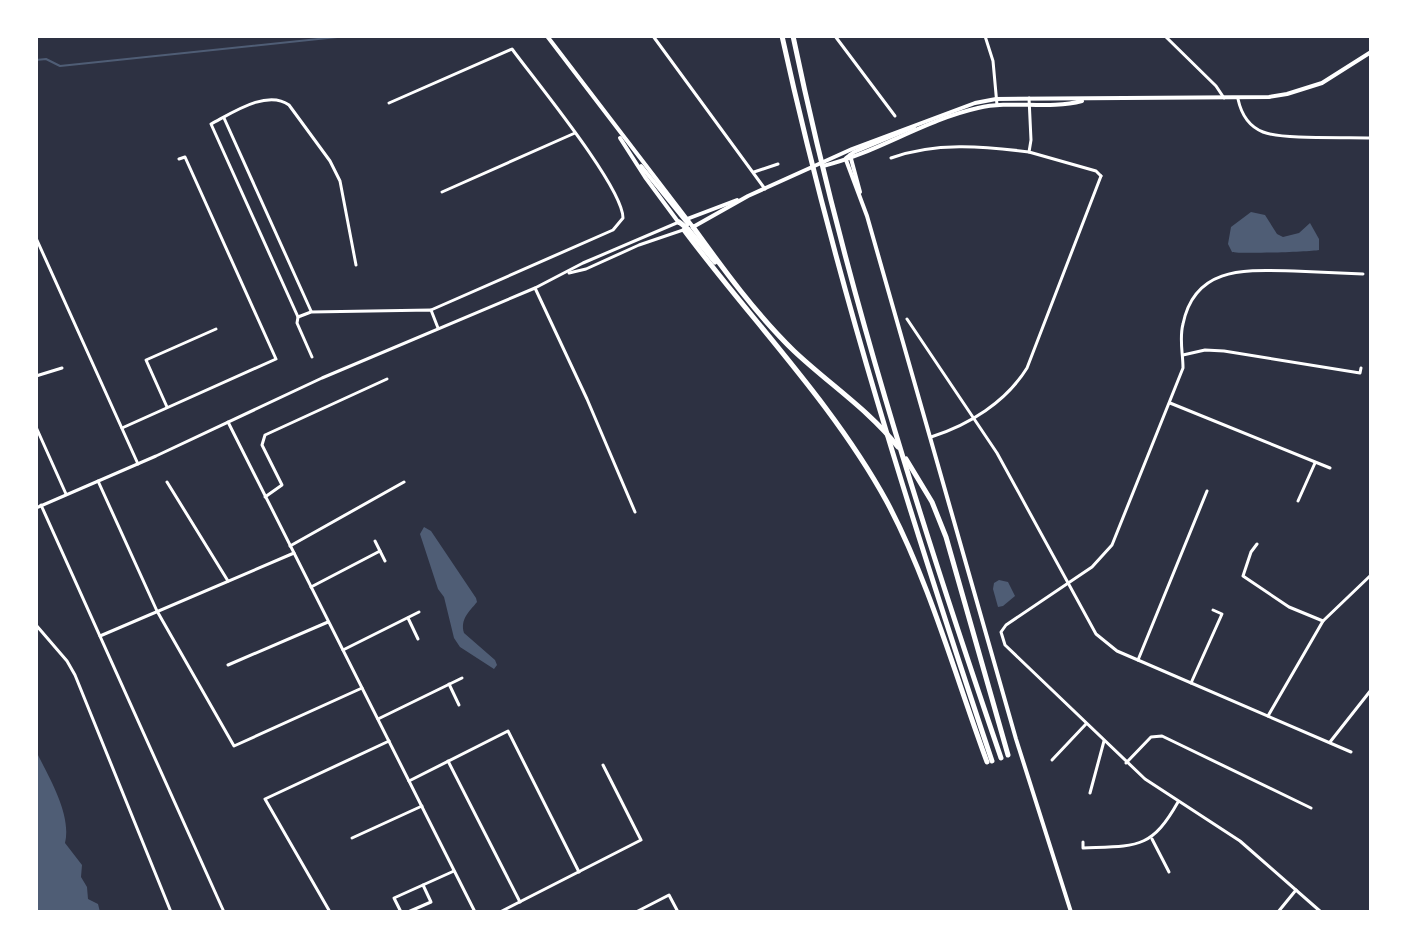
<svg xmlns="http://www.w3.org/2000/svg" width="1407" height="948" viewBox="0 0 1407 948" font-family="'Noto Serif',serif">
  <style>
    .water { fill: #4f5d75 }
    .lines { fill: none; stroke-linecap: round; stroke-linejoin: round }
    .stream { stroke: #4f5d75; stroke-width: 2 }
    .minor { stroke: #fff; stroke-width: 3 }
    .tertiary { stroke: #fff; stroke-width: 3 }
    .secondary { stroke: #fff; stroke-width: 4 }
    .primary { stroke: #fff; stroke-width: 4 }
    .motorway { stroke: #fff; stroke-width: 5 }
  </style>
  <rect width="100%" height="100%" fill="#2d3142"/>
  <g class="water">
    <path d="M1251,212l14,3 12,19 6,3 16,-4 11,-10 9,16v11c-11,2 -80,4 -87,2l-4,-8 3,-17z"/>
    <path d="M424,527l7,4 45,67 1,4c-8,10 -17,17 -13,31l31,27 2,5 -3,4 -34,-22 -6,-9 -10,-41 -6,-8 -18,-55z"/>
    <path d="M999,580l9,2 7,14 -12,10 -5,1 -5,-18 1,-6z"/>
    <path d="M36,751c12,25 36,63 29,92l17,22 -1,12 6,10 1,12 10,5 2,8h-64z"/>
  </g>
  <g class="lines">
    <path class="stream" d="M36,60l10,-1 14,7 287,-30"/>
    <g class="minor">
      <path d="M835,36l60,80"/>
      <path d="M1165,36l51,50 8,12"/>
      <path d="M1238,99c3,14 10,27 25,33 20,8 84,5 108,6"/>
      <path d="M389,103l123,-54c22,30 111,138 111,169l-10,12 -182,80"/>
      <path d="M224,118l87,193"/>
      <path d="M891,158c44,-16 92,-12 138,-6"/>
      <path d="M754,172l24,-8"/>
      <path d="M442,192l133,-59"/>
      <path d="M356,265l-16,-84 -10,-20 -41,-56c-22,-16 -57,8 -78,19l87,193 13,-5 120,-2 7,18"/>
      <path d="M535,288l52,111 48,113"/>
      <path d="M298,317l-1,6 15,34"/>
      <path d="M907,319l90,134 99,181 21,17 234,101"/>
      <path d="M1183,355l22,-5 19,1 136,22 1,-5"/>
      <path d="M36,376l26,-8"/>
      <path d="M1170,403l160,65"/>
      <path d="M167,407l-21,-47 70,-31"/>
      <path d="M228,422l247,490"/>
      <path d="M36,427l30,67"/>
      <path d="M122,428l154,-69 -91,-202 -6,2"/>
      <path d="M931,437c38,-12 75,-35 96,-69l74,-192"/>
      <path d="M98,481l59,130 77,135 128,-58"/>
      <path d="M167,482l61,99"/>
      <path d="M265,497l17,-12 -20,-40 3,-10 122,-56"/>
      <path d="M1298,501l17,-38"/>
      <path d="M41,505l183,407"/>
      <path d="M375,541l10,20"/>
      <path d="M1257,544l-6,8 -8,24 46,31 34,14"/>
      <path d="M290,546l114,-64"/>
      <path d="M311,587l69,-36"/>
      <path d="M408,618l10,21"/>
      <path d="M36,625l31,36 8,14 96,237"/>
      <path d="M100,636l194,-83"/>
      <path d="M343,650l76,-38"/>
      <path d="M1138,660l69,-169"/>
      <path d="M228,665l100,-43"/>
      <path d="M1191,683l31,-69 -9,-4"/>
      <path d="M449,684l10,21"/>
      <path d="M1268,716l55,-95 48,-46"/>
      <path d="M378,719l84,-41"/>
      <path d="M1330,742l41,-52"/>
      <path d="M1052,760l34,-36"/>
      <path d="M448,761l72,141"/>
      <path d="M1126,763l25,-26 11,-1 149,72"/>
      <path d="M409,781l99,-50 71,141"/>
      <path d="M1090,793l14,-52"/>
      <path d="M352,838l70,-32"/>
      <path d="M1152,839l17,33"/>
      <path d="M1083,842v6c53,-2 68,2 95,-46"/>
      <path d="M330,912l-65,-113 124,-58"/>
      <path d="M401,912l-7,-14 60,-27"/>
      <path d="M408,912l23,-10 -8,-17"/>
      <path d="M500,912l141,-72 -38,-75"/>
      <path d="M636,912l33,-17 9,17"/>
      <path d="M1278,912l18,-22"/>
      <path d="M1321,912l-81,-71 -95,-62 -140,-134 -4,-13 5,-7 86,-58 20,-22 71,-177c0,-15 -4,-29 0,-44 12,-59 64,-54 111,-53 23,1 46,2 69,3"/>
    </g>
    <g class="tertiary">
      <path d="M653,36l112,153"/>
      <path d="M985,36l8,25 4,44"/>
      <path d="M1029,98l2,42 -2,12 67,19 5,5"/>
      <path d="M36,238l102,226"/>
      <path d="M569,273l17,-4 53,-24 47,-16"/>
      <path d="M36,508l120,-52 166,-78 213,-90 48,-25 96,-41"/>
    </g>
    <g class="secondary">
      <path d="M547,36l146,191"/>
      <path d="M620,138l25,39 34,46"/>
      <path d="M850,155l10,37"/>
      <path d="M846,160l21,56 149,523 55,173"/>
      <path d="M641,166l47,58"/>
    </g>
    <g class="primary">
      <path d="M846,158l8,-6 60,-25"/>
      <path d="M823,166c54,-13 101,-46 155,-58 34,-8 70,2 104,-7"/>
      <path d="M687,219l50,-19"/>
      <path d="M693,227l55,-31 104,-47 123,-46 21,-4 273,-2 18,-3 35,-11 49,-31"/>
    </g>
    <g class="motorway">
      <path d="M782,36c54,246 130,486 210,725"/>
      <path d="M793,36c51,245 127,485 208,722"/>
      <path d="M679,222l9,7 27,33"/>
      <path d="M693,227c31,43 63,87 101,124 35,33 75,59 104,96"/>
      <path d="M684,230c67,90 149,173 203,272 42,79 69,176 100,260"/>
      <path d="M906,459l26,43 14,35 62,218"/>
    </g>
  </g>
  <rect width="1407" height="948" fill="none" stroke="#ffffff" stroke-width="76"/>
</svg>
